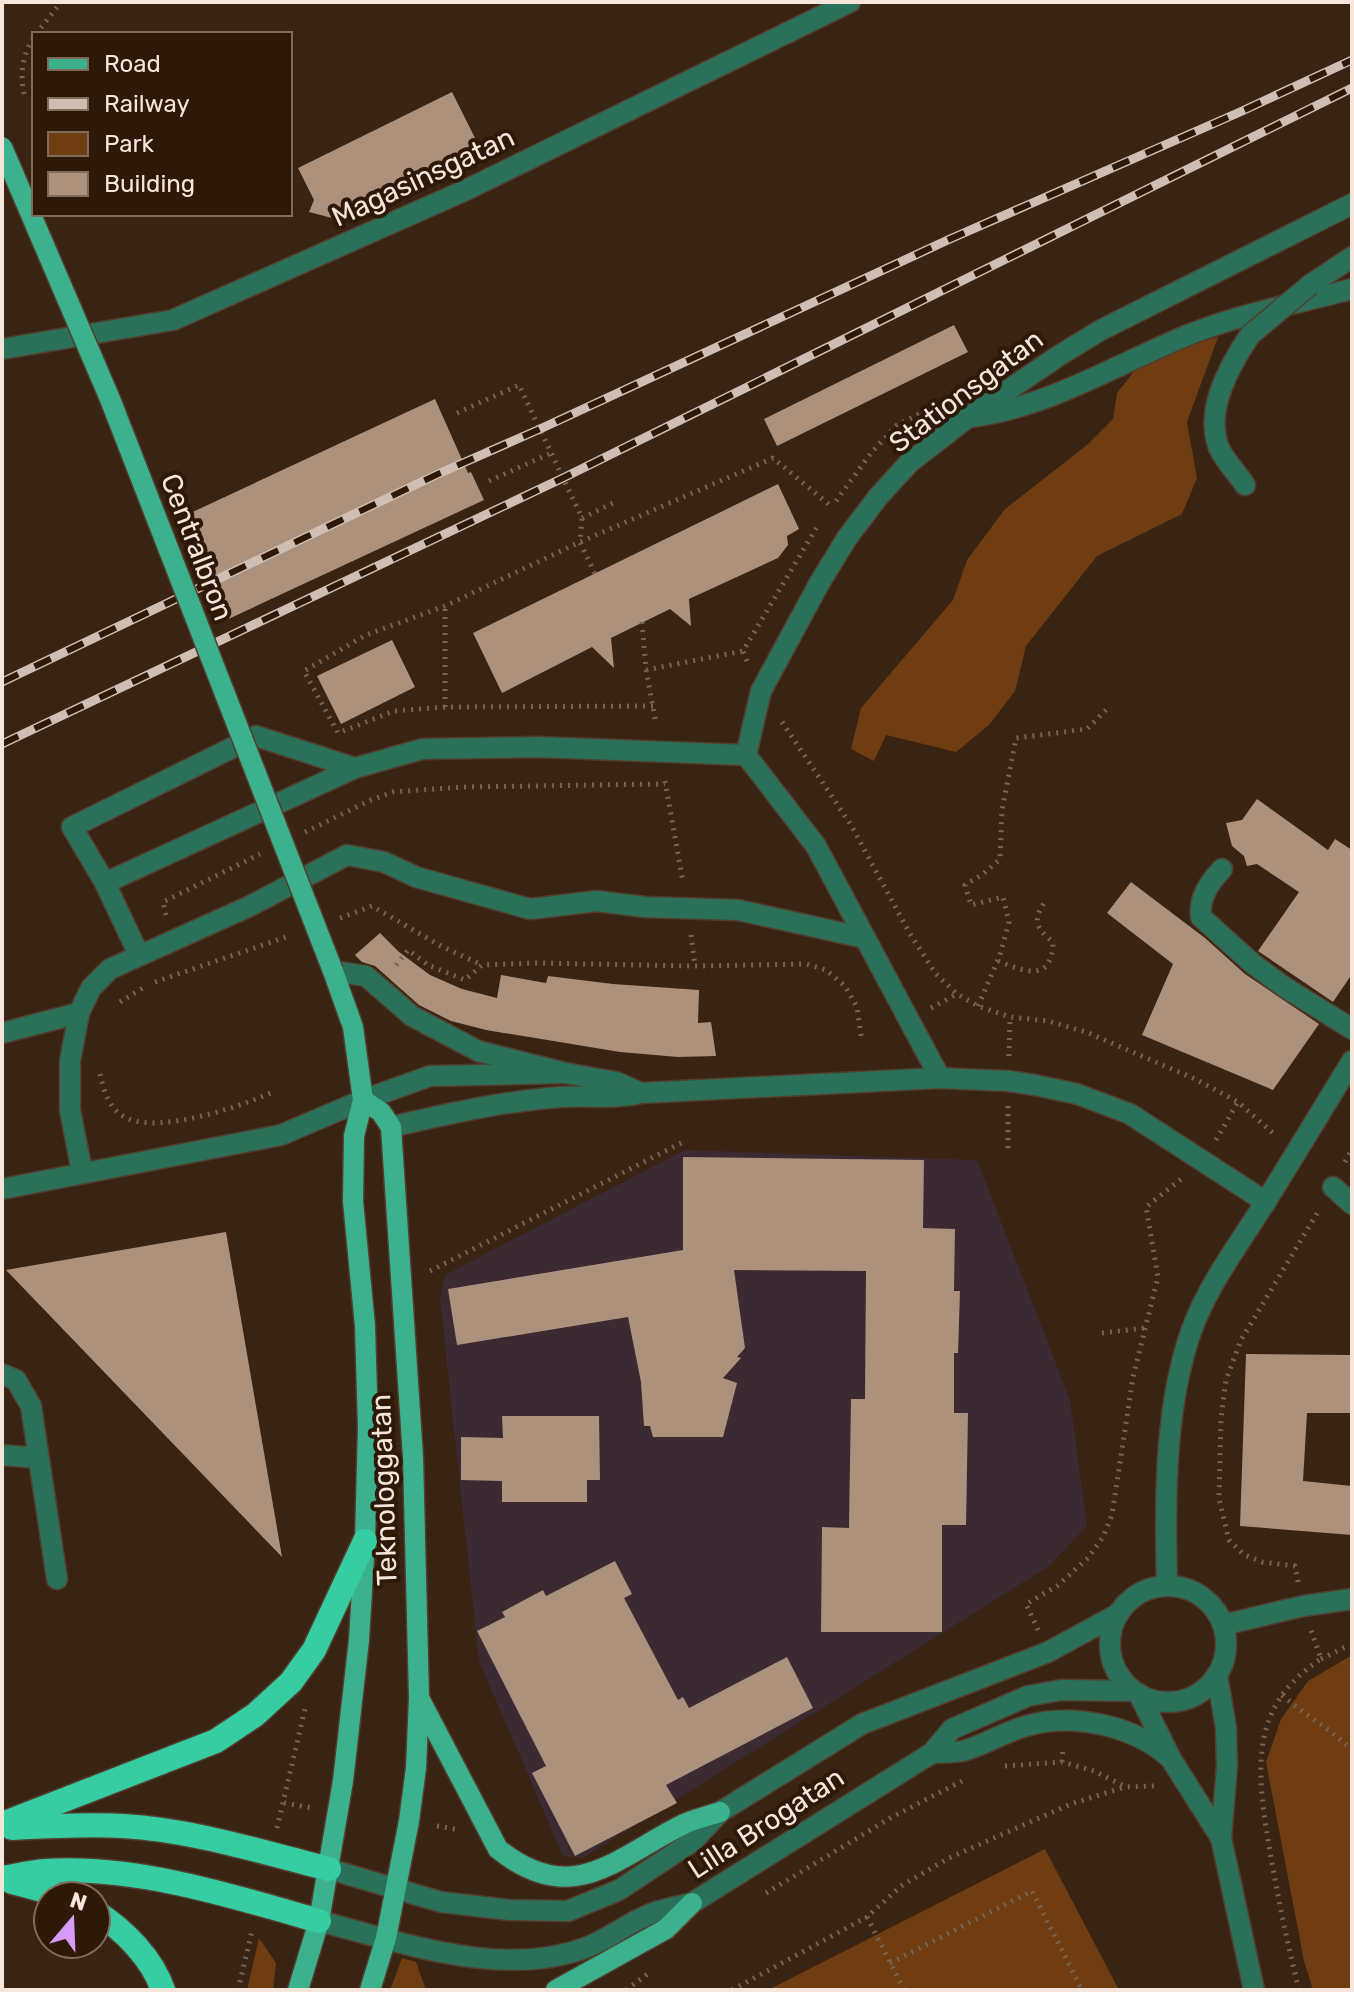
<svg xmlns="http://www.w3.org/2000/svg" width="1354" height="1992" viewBox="0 0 1354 1992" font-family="Rubik,sans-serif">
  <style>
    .education { fill: #3c2a32 }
    .green { fill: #6f3d11 }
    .building { fill: #ac917d }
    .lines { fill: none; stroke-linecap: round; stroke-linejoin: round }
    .minor-casing { stroke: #533e2e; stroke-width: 23 }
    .major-casing { stroke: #533e2e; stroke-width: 23 }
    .highway-casing { stroke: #533e2e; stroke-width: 27 }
    .path { stroke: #776354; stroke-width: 5; stroke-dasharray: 2 6; stroke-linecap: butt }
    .minor { stroke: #2b7059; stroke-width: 20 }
    .major { stroke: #3bb28d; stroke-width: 20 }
    .highway { stroke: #35cda1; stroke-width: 24 }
    .rail-casing { stroke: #cfbeb3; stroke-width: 9 }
    .rail { stroke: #2e1908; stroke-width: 6; stroke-dasharray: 18; stroke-linecap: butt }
    .minor-bridge-casing { stroke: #533e2e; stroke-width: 23; stroke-linecap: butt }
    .major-bridge-casing { stroke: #533e2e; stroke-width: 23; stroke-linecap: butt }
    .minor-bridge { stroke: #2b7059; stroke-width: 20 }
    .major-bridge { stroke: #3bb28d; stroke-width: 20 }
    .labels { text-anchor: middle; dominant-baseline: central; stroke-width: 8; stroke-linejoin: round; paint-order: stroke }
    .street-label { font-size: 28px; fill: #f5e5db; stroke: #2e1908 }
  </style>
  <rect width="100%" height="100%" fill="#392312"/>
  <path class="education" d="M685,1150l292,10 93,240 17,126 -38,40 -466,292 -20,-2 -84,-195 -39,-362 5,-24z"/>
  <g class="green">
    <path d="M1218,337l-31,85 10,56 -15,36 -85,42 -71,90 -11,45 -26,34 -33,27 -70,-17 -12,26 -23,-12 10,-41 92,-108 14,-40 38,-51 82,-64 26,-26 4,-26 22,-28 36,-16z"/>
    <path d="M1349,1657h3v333h-39l-9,-29 -38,-199 15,-43 27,-38z"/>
    <path d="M1045,1849l74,141h-351z"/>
    <path d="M259,1938l17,25 -3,27h-26z"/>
    <path d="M402,1958l14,4 10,28h-36z"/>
  </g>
  <g class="building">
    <path d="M452,92l27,54 -147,72 -23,-6 5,-12 -16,-32z"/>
    <path d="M954,325l14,27 -191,94 -13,-27z"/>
    <path d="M435,399l33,74 3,-1 13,28 -262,122 -14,-27 10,-5 -34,-74z"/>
    <path d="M778,484l21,45 -12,7 1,9 -10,13 -89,41 2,27 -21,-17 -59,29 3,30 -22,-21 -90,46 -29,-60z"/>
    <path d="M392,640l23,47 -74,37 -24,-48z"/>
    <path d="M1257,799l71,51 7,-11 17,11v124l-19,28 -75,-51 41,-59 -42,-28 -10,2 -3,-10 -12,-10 -6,-23 16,-3z"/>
    <path d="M1131,882l74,56 40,36 74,50 -46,66 -131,-55 31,-71 -66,-51z"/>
    <path d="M380,933l19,19 31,23 32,14 35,9 4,-23 45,8 2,-7 65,8 86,6 -1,33 13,-1 5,34 -38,1 -58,-5 -134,-22 -35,-9 -32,-16 -44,-39 -13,-4 -7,-7z"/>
    <path d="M683,1157l241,3 -1,68 32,1 -1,62h6l-2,62h-4v60h14l-2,112h-24v107h-121l1,-105 27,1 2,-129h14l1,-128 -132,-1 11,78 -8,9 4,1 -18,20 14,5 -14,54h-70l-3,-11h-6l-3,-44 -13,-65 -171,28 -9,-56 235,-39z"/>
    <path d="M226,1232l56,325 -276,-287z"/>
    <path d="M1246,1354l106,1v58h-45l-4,68 49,5v49l-112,-9z"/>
    <path d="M502,1416h97l1,64h-13v22h-85v-21l-41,-1v-43l42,1z"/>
    <path d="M615,1561l17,33 -8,4 54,102 5,-3 6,11 98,-51 26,51 -147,77 11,18 -102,53 -43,-83 14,-7 -69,-135 28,-14 -3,-5 41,-22 3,6z"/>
  </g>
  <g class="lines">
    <defs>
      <g id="minor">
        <path d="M1310,285l42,-28"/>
        <path d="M2,349l171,-29 293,-130 384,-188"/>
        <path d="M971,417c79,-10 149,-55 222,-84 51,-20 106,-30 159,-44"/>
        <path d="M1245,485c-8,-12 -20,-24 -26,-37 -15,-38 11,-83 31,-113"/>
        <path d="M746,755l15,-64 59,-109 27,-44 31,-41 31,-34 58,-45 93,-63 41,-25 251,-126"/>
        <path d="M1222,869c-13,14 -23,28 -21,48l52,47 33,24 66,41"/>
        <path d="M105,883l-33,-56 184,-91 99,32"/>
        <path d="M139,955l-34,-72 250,-115 67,-19 116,-2 208,8 70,91 124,232"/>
        <path d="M333,971l33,5 46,40 66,35 87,22 51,9 25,11"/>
        <path d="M2,1033l77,-20"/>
        <path d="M391,1127c55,-13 113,-26 170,-30 29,-2 50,3 80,-4l299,-15 68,3 27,4 42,9 53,20 136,88"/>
        <path d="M82,1172l-12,-62v-49l9,-48 12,-25 19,-19 140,-63 97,-51 37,7 32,15 114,32 67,-8 48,6 93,3 127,28"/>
        <path d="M1333,1187l19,17"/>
        <path d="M2,1189l279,-54 82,-35 67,-24 135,-3"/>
        <path d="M2,1374l14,6 15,26 26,173"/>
        <path d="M2,1455l36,3"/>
        <path d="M1167,1585c-2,-77 -3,-166 20,-241 16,-54 50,-96 79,-143 29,-46 57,-93 86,-140"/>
        <circle cx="1168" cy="1644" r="58"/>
        <path d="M1223,1625l80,-19 49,-7"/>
        <path d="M1217,1675l9,53 1,38 -6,72 33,152"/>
        <path d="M1139,1694l32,65 50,79"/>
        <path d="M932,1753c10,-1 21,0 31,-2 21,-6 42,-19 63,-25 47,-14 110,0 145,33"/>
        <path d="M329,1869l112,33 69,8 58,1 51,-21 74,-49 27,-29 142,-88 186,-72 70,-38"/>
        <path d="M319,1921c82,21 182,58 266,27 25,-9 46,-28 71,-36 12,-4 25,-6 36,-9l240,-150 20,-24 76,-33 33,-6 72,1"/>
      </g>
      <g id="major">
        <path d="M363,1100l18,12 10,15 22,330 6,241 -3,70 -7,53 -23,117 -16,52"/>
        <path d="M420,1700l78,149c75,60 117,9 186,-25 11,-5 24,-8 36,-12"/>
        <path d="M298,1990l21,-69 24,-140 16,-141 6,-99 3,-114 -3,-101 -12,-125 1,-65 9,-36 -10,-73 -20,-56"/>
        <path d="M556,1990l110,-61 26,-26"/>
      </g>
      <g id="highway">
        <path d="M2,1824l214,-83 39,-26 36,-33 23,-32 51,-109"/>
        <path d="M12,1828c37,-2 74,-4 111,-2 70,4 138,26 206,43"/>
        <path d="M2,1878c14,-2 29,-6 43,-7 90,-6 188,25 274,50"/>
        <path d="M12,1882l52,14"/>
        <path d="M96,1912c28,18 56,46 67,78"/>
      </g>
    </defs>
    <use href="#minor" class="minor-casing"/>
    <use href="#major" class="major-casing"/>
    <use href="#highway" class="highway-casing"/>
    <g class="path">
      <path d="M36,34l25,-32"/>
      <path d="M24,94c-4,-20 -2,-39 10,-57"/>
      <path d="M457,413l62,-28 63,133 -2,24 15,32"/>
      <path d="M489,481l62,-28"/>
      <path d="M836,501l35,-48 26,-28 32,-16"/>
      <path d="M582,518l31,-15"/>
      <path d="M642,622l4,48 10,54"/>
      <path d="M747,661l-4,-10 75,-126"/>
      <path d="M646,670l97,-19"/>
      <path d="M653,706l-208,1 -51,4 -56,22 -34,-62 62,-36 79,-29 135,-64 193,-84 59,49"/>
      <path d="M445,707v-101"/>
      <path d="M782,722l69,103 59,109 26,40 21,20 21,12 32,11 38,4 38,11 109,47 43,23 37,33"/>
      <path d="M665,781l18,101"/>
      <path d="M305,832l66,-32 22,-8 71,-5 201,-3"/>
      <path d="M166,915l-3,-13 97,-48"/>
      <path d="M340,918l32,-12 69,40 41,19"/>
      <path d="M691,935l4,31"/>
      <path d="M998,961c27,11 54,22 55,-19 -18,-15 -20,-21 -8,-41"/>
      <path d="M396,965l12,-15 20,15 37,15 17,-15 55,-2 158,3 111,-2 20,6 19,16 12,21 5,35"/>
      <path d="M155,982l134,-46"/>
      <path d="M120,1002l26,-16"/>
      <path d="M978,1006l22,-51 9,-33 -6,-25 -32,8 -6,-20 18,-11 17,-15 2,-49 14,-72 71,-9 22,-22"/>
      <path d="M931,1008l26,-14"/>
      <path d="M1009,1056l1,-39"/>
      <path d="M100,1074c4,18 10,38 29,45 33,14 114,-13 146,-28"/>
      <path d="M1008,1106v48"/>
      <path d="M1216,1140l22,-38"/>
      <path d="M1345,1162l7,-13"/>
      <path d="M430,1271l253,-129"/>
      <path d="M1102,1333l42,-5"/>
      <path d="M1298,1582l-3,-16 -33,-4 -19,-8 -14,-14 -10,-41 2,-81 5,-38 15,-40 78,-130"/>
      <path d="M1038,1630l-12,-26 31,-18 31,-28 15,-21 9,-22 21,-138 25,-100 -12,-70 35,-28"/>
      <path d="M1321,1659l24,-12h7"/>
      <path d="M1282,1695c23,20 48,34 70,55"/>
      <path d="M1062,1762l1,-15"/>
      <path d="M1005,1766l57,-4 32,9 32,16 28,-1"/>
      <path d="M284,1803l28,5"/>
      <path d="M437,1826l18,3"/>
      <path d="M277,1828l28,-119"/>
      <path d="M766,1893l126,-76 70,-36"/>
      <path d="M890,1963l142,-72 50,99"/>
      <path d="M238,1990l14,-59"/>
      <path d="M626,1990l23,-17"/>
      <path d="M732,1990l135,-73"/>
      <path d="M904,1990l-37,-73 34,-31 48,-28 122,-54 54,-17"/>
      <path d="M1299,1990c-11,-44 -20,-88 -28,-132 -13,-79 -27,-149 50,-199l-10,-29"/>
    </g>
    <use href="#minor" class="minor"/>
    <use href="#major" class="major"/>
    <use href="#highway" class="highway"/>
    <defs>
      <g id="rail">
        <path d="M2,682l436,-208 102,-45 410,-190 290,-127 112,-52"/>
        <path d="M2,744l561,-266 789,-390"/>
      </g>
    </defs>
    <use href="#rail" class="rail-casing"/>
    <use href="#rail" class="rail"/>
    <defs>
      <path id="minor-bridge" d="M1250,335l60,-50"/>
      <path id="major-bridge" d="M2,147l108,252 223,572"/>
    </defs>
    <use href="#minor-bridge" class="minor-bridge-casing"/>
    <use href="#major-bridge" class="major-bridge-casing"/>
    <use href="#minor-bridge" class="minor-bridge"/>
    <use href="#major-bridge" class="major-bridge"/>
  </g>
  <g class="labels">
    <g class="street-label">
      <text transform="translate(423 177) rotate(-25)">Magasinsgatan</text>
      <text transform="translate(966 391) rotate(-37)">Stationsgatan</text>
      <text transform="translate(197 547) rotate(69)">Centralbron</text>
      <text transform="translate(384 1490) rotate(-92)">Teknologgatan</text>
      <text transform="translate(766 1823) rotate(-33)">Lilla Brogatan</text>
    </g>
  </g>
  <rect width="1354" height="1992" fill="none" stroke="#f5e5db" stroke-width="8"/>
  <rect x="32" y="32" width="260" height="184" fill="#2e1908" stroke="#7e6b5c" stroke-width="2"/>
  <rect x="48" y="58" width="40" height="12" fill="#3bb28d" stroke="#7e6b5c" stroke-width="2"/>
  <text x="104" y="72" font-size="24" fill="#f5e5db">Road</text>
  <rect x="48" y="98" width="40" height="12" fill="#cfbeb3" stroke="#7e6b5c" stroke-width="2"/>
  <text x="104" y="112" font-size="24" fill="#f5e5db">Railway</text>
  <rect x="48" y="132" width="40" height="24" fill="#6f3d11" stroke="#7e6b5c" stroke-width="2"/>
  <text x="104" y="152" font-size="24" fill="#f5e5db">Park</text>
  <rect x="48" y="172" width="40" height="24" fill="#ac917d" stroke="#7e6b5c" stroke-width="2"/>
  <text x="104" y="192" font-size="24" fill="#f5e5db">Building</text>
  <g transform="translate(72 1920) rotate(19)"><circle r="38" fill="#2e1908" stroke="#7e6b5c" stroke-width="2"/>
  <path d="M0-6L14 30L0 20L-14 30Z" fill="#d79bf9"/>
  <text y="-12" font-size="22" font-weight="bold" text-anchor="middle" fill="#f5e5db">N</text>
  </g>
</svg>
